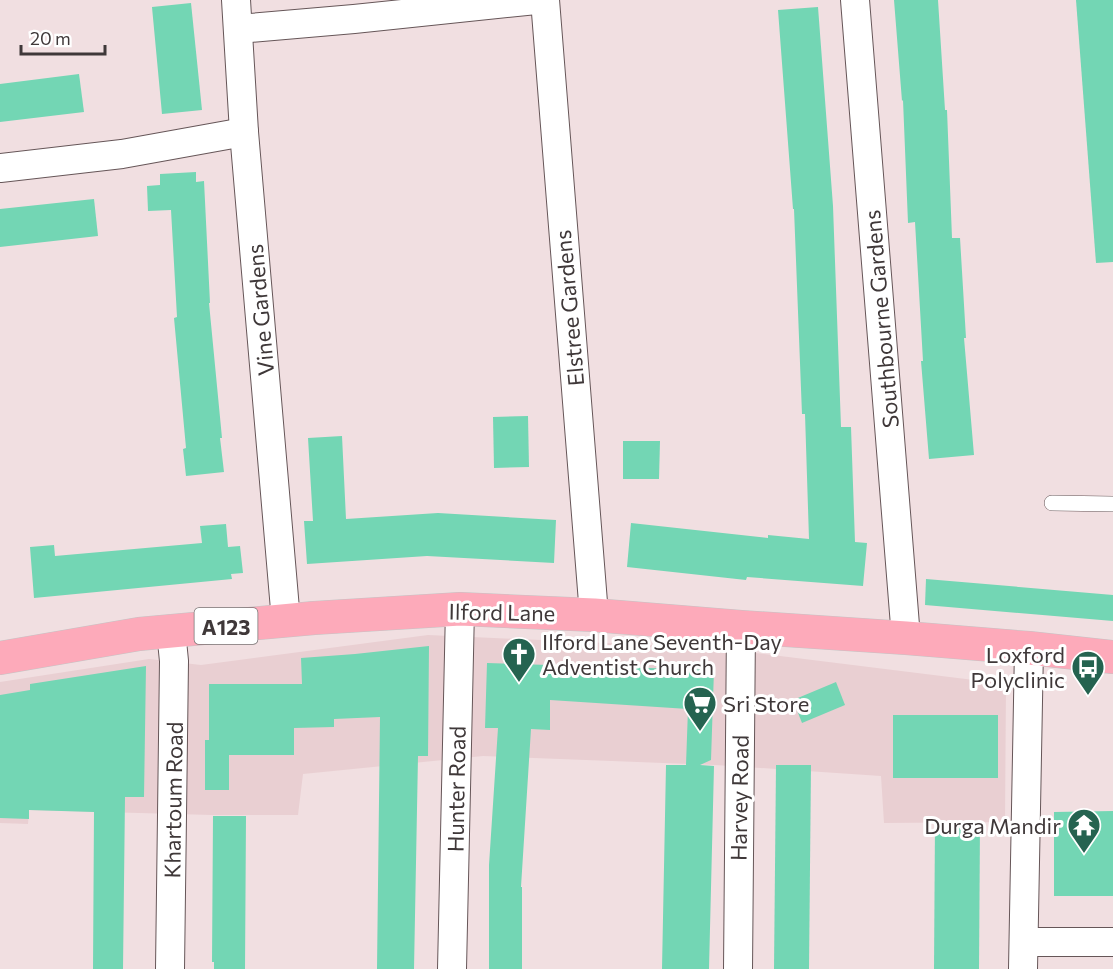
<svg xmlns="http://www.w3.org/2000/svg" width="1113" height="969" viewBox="0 0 1113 969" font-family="Commissioner,sans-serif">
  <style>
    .built { fill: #e9cfd2 }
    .building { fill: #73d6b4 }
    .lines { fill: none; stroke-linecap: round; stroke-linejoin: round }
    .lane-casing { stroke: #665658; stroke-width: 16 }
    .street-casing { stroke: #665658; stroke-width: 30 }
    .primary-casing { stroke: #c5c3c4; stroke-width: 34 }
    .lane { stroke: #fff; stroke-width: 15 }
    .street { stroke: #fff; stroke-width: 28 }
    .primary { stroke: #fdaaba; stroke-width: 33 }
    .labels { text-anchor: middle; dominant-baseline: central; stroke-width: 6; stroke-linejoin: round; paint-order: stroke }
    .shield { fill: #fff; stroke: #797474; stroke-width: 1.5 }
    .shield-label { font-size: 21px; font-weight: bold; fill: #3f3839 }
    .street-label { font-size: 22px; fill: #3f3839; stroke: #fff }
    .poi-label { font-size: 22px; fill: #3f3839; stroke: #fff; text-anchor: start }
  </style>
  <rect width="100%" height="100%" fill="#f1dfe1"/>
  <path class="built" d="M428,635l288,13 290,36 -1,138 -121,1 -3,-47 -166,-11 -232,-9 -180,18 -5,41h-86l-183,-5 -1,14 -28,-1v-141l149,-23 52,6z"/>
  <g class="building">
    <path d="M894,0h44l7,110h2l5,128h8l6,100h-2l10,117 -45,4 -8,-98h2l-8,-139 -7,1 -5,-123 -1,1z"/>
    <path d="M1076,0h37v262l-17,1z"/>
    <path d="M191,3l11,107 -40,4 -10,-107z"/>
    <path d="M818,7l15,199 8,221h10l4,115 12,1 -4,43 -116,-9 -1,3 -119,-13 4,-44 137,15v-3l41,4 -4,-125h-3l-8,-205h-1l-15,-199z"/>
    <path d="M79,74l5,38 -84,10v-38z"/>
    <path d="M196,172v10l8,-1 6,122h-1l13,135h-2l4,34 -38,4 -3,-27 3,-1 -12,-130 3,-1 -6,-107 -23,1 -1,-25 13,-1v-11z"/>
    <path d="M94,199l4,37 -98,11v-38z"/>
    <path d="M528,416l1,51 -35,1 -1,-51z"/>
    <path d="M342,436l4,83 92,-6 118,7 -2,43 -127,-7 -120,8 -3,-43h9l-5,-83z"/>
    <path d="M623,441h37l-1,38h-36z"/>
    <path d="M226,524l2,23 12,-1 3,27 -12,1 1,5 -198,19 -4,-51 24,-2 1,11 147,-13 -2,-17z"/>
    <path d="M926,579l187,16v26l-188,-16z"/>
    <path d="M429,646l-1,110h-10l-4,213h-37l3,-252 -46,2v8l-40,1v27h-65v35h-24v-50h4v-56h93l-1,-26 54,-4z"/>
    <path d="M487,663l227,7 -3,90 -11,5 14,1 -5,203h-47l4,-204h20l2,-56 -138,-9v30l-19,-1 -10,158h1v82h-33v-104l9,-137h-13z"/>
    <path d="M146,666l-2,131h-19l-2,172h-30l1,-157 -65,-2v9l-29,-1v-123l30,-5v-6z"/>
    <path d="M836,682l9,23 -43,18 -9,-23z"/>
    <rect x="893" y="715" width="105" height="63"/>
    <path d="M776,765h35l-2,204h-35z"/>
    <path d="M1113,811v85h-59v-84z"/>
    <path d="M213,816h33l-1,153h-31v-7h-2z"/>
    <path d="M935,822l45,1 -1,146h-45z"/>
  </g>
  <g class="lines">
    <defs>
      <path id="lane" d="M1052,503l61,1"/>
      <g id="street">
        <path d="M236,0l8,132 42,489"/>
        <path d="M545,0l49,615"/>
        <path d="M855,0l51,638"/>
        <path d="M238,29l116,-10 182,-19"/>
        <path d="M0,168l122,-14 122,-22"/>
        <path d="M1024,942h89"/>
        <path d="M170,969l4,-308 -3,-30"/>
        <path d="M452,969l8,-360"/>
        <path d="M738,969l3,-342"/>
        <path d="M1023,969l6,-321"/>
      </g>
      <path id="primary" d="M0,658l139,-24 175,-16 146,-9 134,6 147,12 165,11 123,10 84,9"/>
    </defs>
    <use href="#lane" class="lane-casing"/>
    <use href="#street" class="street-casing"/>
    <use href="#primary" class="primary-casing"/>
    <use href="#lane" class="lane"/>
    <use href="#street" class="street"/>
    <use href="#primary" class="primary"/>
  </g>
  <defs>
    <symbol id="church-pin" viewBox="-11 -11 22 30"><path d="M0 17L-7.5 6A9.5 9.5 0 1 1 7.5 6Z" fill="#256350" stroke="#fff"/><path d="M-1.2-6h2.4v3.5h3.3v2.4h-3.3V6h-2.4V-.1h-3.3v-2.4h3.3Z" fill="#fff"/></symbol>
    <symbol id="bus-pin" viewBox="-11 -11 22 30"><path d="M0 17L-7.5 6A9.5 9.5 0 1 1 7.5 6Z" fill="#256350" stroke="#fff"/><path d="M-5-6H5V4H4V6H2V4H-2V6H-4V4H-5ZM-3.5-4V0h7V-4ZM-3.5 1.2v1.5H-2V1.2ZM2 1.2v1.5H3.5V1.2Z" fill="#fff"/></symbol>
    <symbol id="supermarket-pin" viewBox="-11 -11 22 30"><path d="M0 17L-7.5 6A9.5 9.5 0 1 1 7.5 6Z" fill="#256350" stroke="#fff"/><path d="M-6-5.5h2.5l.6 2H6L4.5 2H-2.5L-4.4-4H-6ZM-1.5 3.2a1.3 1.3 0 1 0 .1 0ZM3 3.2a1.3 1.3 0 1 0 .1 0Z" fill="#fff"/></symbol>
    <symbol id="temple-pin" viewBox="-11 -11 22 30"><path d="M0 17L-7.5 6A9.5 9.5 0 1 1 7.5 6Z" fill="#256350" stroke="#fff"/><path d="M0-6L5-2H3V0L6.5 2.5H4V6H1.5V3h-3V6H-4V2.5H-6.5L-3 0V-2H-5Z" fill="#fff"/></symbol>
  </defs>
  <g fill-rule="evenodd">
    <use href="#church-pin" x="500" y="635" width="38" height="52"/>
    <use href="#bus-pin" x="1069" y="648" width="38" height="52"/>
    <use href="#supermarket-pin" x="681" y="684" width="38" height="52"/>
    <use href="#temple-pin" x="1065" y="806" width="38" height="52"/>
  </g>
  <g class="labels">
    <rect class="shield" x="194.5" y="608" width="63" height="36" rx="4.5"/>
    <g class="shield-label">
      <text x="226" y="626">A123</text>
    </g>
    <g class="street-label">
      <text transform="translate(569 308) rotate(-95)">Elstree Gardens</text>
      <text transform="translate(260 310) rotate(-95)">Vine Gardens</text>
      <text transform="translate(881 319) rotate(-95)">Southbourne Gardens</text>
      <text transform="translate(502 612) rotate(1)">Ilford Lane</text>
      <text transform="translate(456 789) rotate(-89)">Hunter Road</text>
      <text transform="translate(739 798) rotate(-89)">Harvey Road</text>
      <text transform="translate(173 800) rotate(-89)">Khartoum Road</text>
    </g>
    <g class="poi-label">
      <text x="542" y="641">Ilford Lane Seventh-Day<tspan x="542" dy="25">Adventist Church</tspan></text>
      <text x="1065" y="654" text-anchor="end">Loxford<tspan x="1065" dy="25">Polyclinic</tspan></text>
      <text x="723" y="703">Sri Store</text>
      <text x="1061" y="825" text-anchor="end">Durga Mandir</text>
    </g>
  </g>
  <path d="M21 45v9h84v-9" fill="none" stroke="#3f3839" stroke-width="3"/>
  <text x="30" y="45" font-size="18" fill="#3f3839" stroke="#ffffff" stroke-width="4.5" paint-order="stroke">20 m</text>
</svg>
